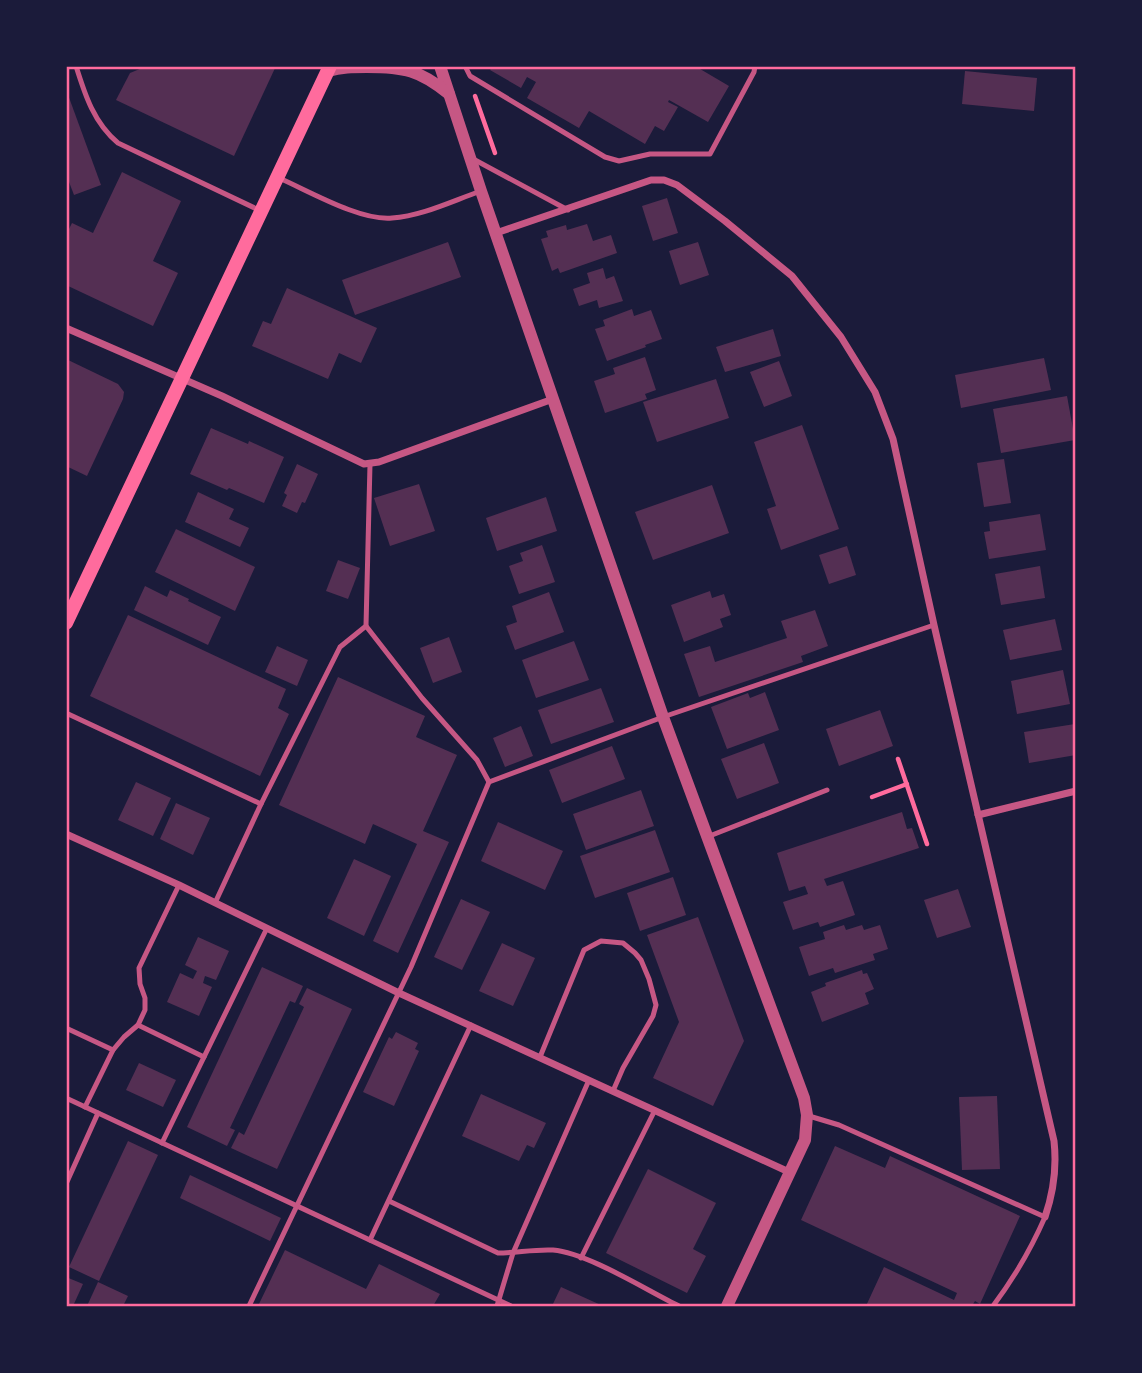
<svg xmlns="http://www.w3.org/2000/svg" width="1142" height="1373" viewBox="0 0 1142 1373" font-family="'Sofia Sans Condensed',sans-serif">
  <style>
    .building { fill: #542f53 }
    .lines { fill: none; stroke-linecap: round; stroke-linejoin: round }
    .path { stroke: #ff6b9d; stroke-width: 4.5 }
    .service { stroke: #c65784; stroke-width: 5 }
    .minor { stroke: #c65784; stroke-width: 7 }
    .tertiary { stroke: #c65784; stroke-width: 12 }
    .secondary { stroke: #ff6b9d; stroke-width: 14 }
    .neatline { fill: none; stroke: #ff6b9d; stroke-width: 2.5 }
  </style>
  <rect width="100%" height="100%" fill="#1b1b3a"/>
  <g class="building">
    <path d="M147,66h129l-42,90 -118,-56 14,-27z"/>
    <path d="M493,66h202l34,20 -21,36 -39,-22 -1,2 10,5 -14,24 -9,-5 -10,18 -56,-33 -10,17 -52,-30 9,-16 -9,-5 -6,11 -31,-18z"/>
    <path d="M965,71l72,7 -3,33 -72,-7z"/>
    <path d="M67,92l34,93 -27,10 -8,-21z"/>
    <path d="M122,172l59,29 -28,60 25,12 -25,53 -87,-41v-50l6,-12 21,10z"/>
    <path d="M667,198l11,35 -25,8 -11,-35z"/>
    <path d="M587,224l6,17 18,-6 6,18 -57,20 -2,-5 -6,3 -11,-32 7,-2 -2,-6 20,-6 1,5z"/>
    <path d="M448,242l13,35 -106,38 -13,-35z"/>
    <path d="M698,242l11,33 -29,10 -11,-34z"/>
    <path d="M603,268l3,11 8,-3 9,25 -24,7 -2,-8 -18,6 -6,-17 17,-6 -3,-10z"/>
    <path d="M287,288l90,40 -16,35 -22,-10 -11,26 -76,-33 11,-25 8,3z"/>
    <path d="M632,309l2,7 17,-6 11,29 -17,6 1,2 -39,14 -12,-32 10,-3 -2,-6z"/>
    <path d="M773,329l8,27 -56,16 -9,-25z"/>
    <path d="M645,357l11,33 -11,4 2,5 -42,14 -11,-32 21,-7 -2,-6z"/>
    <path d="M1044,358l7,32 -90,18 -6,-33z"/>
    <path d="M66,359l52,25 6,8 -1,7 -36,77 -21,-10z"/>
    <path d="M779,361l13,35 -28,11 -14,-35z"/>
    <path d="M716,379l13,39 -72,24 -14,-40z"/>
    <path d="M1067,396l8,44 -74,13 -8,-44z"/>
    <path d="M802,425l37,104 -58,21 -14,-41 9,-3 -22,-64z"/>
    <path d="M211,428l37,16 1,-3 35,16 -20,46 -35,-15 -2,2 -37,-16z"/>
    <path d="M1004,459l7,44 -27,4 -7,-44z"/>
    <path d="M297,464l21,10 -13,29 -3,-1 -5,11 -15,-7 5,-11 -3,-2z"/>
    <path d="M419,484l16,47 -45,15 -16,-48z"/>
    <path d="M712,485l17,48 -76,27 -18,-48z"/>
    <path d="M198,492l36,17 -5,10 20,9 -9,19 -55,-25z"/>
    <path d="M546,497l11,34 -60,20 -11,-33z"/>
    <path d="M1040,514l6,36 -57,9 -5,-27 6,-1 -1,-9z"/>
    <path d="M176,529l79,38 -20,44 -80,-39z"/>
    <path d="M542,545l13,37 -36,12 -10,-28 14,-5 -3,-8z"/>
    <path d="M847,546l9,29 -27,9 -10,-29z"/>
    <path d="M338,560l22,8 -12,31 -22,-8z"/>
    <path d="M1040,566l5,32 -44,7 -6,-31z"/>
    <path d="M145,586l22,11 3,-7 19,9 -1,2 33,16 -13,28 -74,-35z"/>
    <path d="M710,591l2,7 12,-4 7,21 -11,4 3,8 -39,15 -13,-37z"/>
    <path d="M549,592l15,40 -49,18 -9,-24 11,-4 -5,-16z"/>
    <path d="M815,610l13,36 -27,10 2,6 -104,35 -15,-43 26,-8 5,16 72,-24 -6,-17z"/>
    <path d="M128,615l158,74 -8,19 11,6 -29,62 -170,-80z"/>
    <path d="M1055,619l7,31 -52,10 -7,-30z"/>
    <path d="M449,637l13,35 -29,11 -13,-35z"/>
    <path d="M574,641l15,39 -53,18 -14,-38z"/>
    <path d="M277,646l31,14 -11,26 -32,-14z"/>
    <path d="M1063,670l7,34 -53,10 -6,-33z"/>
    <path d="M338,677l87,39 -9,21 41,18 -34,76 26,11 -51,111 -25,-12 44,-97 -44,-20 -8,20 -86,-39z"/>
    <path d="M601,688l13,34 -63,22 -13,-34z"/>
    <path d="M765,692l14,38 -52,19 -16,-42 37,-14 2,5z"/>
    <path d="M880,710l13,36 -54,20 -13,-37z"/>
    <path d="M1075,724l1,31 -47,8 -5,-31z"/>
    <path d="M521,726l12,30 -28,11 -12,-29z"/>
    <path d="M764,743l15,40 -42,16 -16,-40z"/>
    <path d="M612,746l13,33 -63,24 -13,-33z"/>
    <path d="M136,782l35,16 -18,38 -35,-16z"/>
    <path d="M641,790l13,36 -68,24 -13,-36z"/>
    <path d="M176,803l34,15 -17,37 -33,-16z"/>
    <path d="M902,812l5,17 5,-1 7,20 -95,31 3,7 16,-5 12,34 -35,12 -2,-5 -25,8 -10,-28 25,-8 -3,-8 -16,5 -12,-38z"/>
    <path d="M498,822l65,29 -18,39 -64,-29z"/>
    <path d="M655,830l15,42 -75,26 -15,-42z"/>
    <path d="M354,859l37,17 -27,60 -37,-18z"/>
    <path d="M673,877l13,38 -46,16 -13,-38z"/>
    <path d="M958,889l13,38 -34,11 -13,-38z"/>
    <path d="M461,899l29,13 -28,58 -28,-13z"/>
    <path d="M698,917l46,124 -31,65 -60,-28 26,-56 -32,-87z"/>
    <path d="M844,925l2,5 16,-5 2,5 16,-5 8,24 -15,5 2,6 -40,13 -2,-5 -24,8 -10,-29 26,-8 -2,-7z"/>
    <path d="M198,937l31,14 -13,29 -11,-4 -2,7 9,4 -13,29 -32,-14 13,-29 13,6 4,-8 -12,-6z"/>
    <path d="M502,943l33,15 -22,48 -34,-15z"/>
    <path d="M262,967l41,19 -8,17 -5,-2 -60,127 5,2 -8,16 -40,-19z"/>
    <path d="M862,970l1,4 4,-1 7,16 -9,4 4,11 -47,18 -11,-30 15,-6 -1,-3z"/>
    <path d="M307,988l45,21 -75,160 -46,-21 8,-16 5,3 60,-128 -5,-3z"/>
    <path d="M396,1032l22,11 -3,6 4,2 -25,55 -31,-14 26,-55 3,2z"/>
    <path d="M139,1063l37,17 -13,27 -37,-17z"/>
    <path d="M481,1094l65,29 -12,25 -7,-3 -8,16 -57,-25z"/>
    <path d="M997,1096l3,73 -38,1 -3,-73z"/>
    <path d="M128,1141l30,14 -59,126 -30,-14z"/>
    <path d="M835,1146l50,22 5,-12 130,60 -40,88 -5,-3 -3,5h-106l18,-39 70,33 3,-7 -156,-73z"/>
    <path d="M648,1169l68,34 -23,46 13,7 -19,37 -81,-40z"/>
    <path d="M190,1175l91,43 -11,23 -90,-43z"/>
    <path d="M285,1250l81,39 13,-25 61,30 -7,12h-175z"/>
    <path d="M66,1277l17,7 -10,22h-7z"/>
    <path d="M98,1282l30,14 -5,10h-36z"/>
    <path d="M561,1287l42,19h-51z"/>
  </g>
  <g class="lines">
    <g class="path">
      <path d="M475,96l20,57"/>
      <path d="M898,759l29,85"/>
      <path d="M872,797l35,-13"/>
    </g>
    <g class="service">
      <path d="M76,66c9,29 18,57 42,77l143,68"/>
      <path d="M465,66l5,10 135,81 14,4 31,-7h60l44,-82 1,-6"/>
      <path d="M475,160l93,50"/>
      <path d="M279,178c30,13 81,43 113,40 30,-2 60,-17 89,-27"/>
      <path d="M366,626l56,72 55,62 12,22"/>
      <path d="M66,713l195,91"/>
      <path d="M707,837l120,-47"/>
      <path d="M215,903l46,-99 79,-157 26,-21 4,-162"/>
      <path d="M138,1025l66,32"/>
      <path d="M66,1028l47,22"/>
      <path d="M540,1057l44,-107 17,-9 22,2 12,10 6,7 8,19 7,26 -3,11 -30,52 -10,23"/>
      <path d="M66,1098l445,208"/>
      <path d="M85,1107l28,-57 11,-13 14,-12 7,-15v-12l-5,-14 -1,-16 40,-83"/>
      <path d="M809,1116l30,9 206,92c-14,32 -31,61 -52,89"/>
      <path d="M162,1143l105,-215"/>
      <path d="M66,1184l32,-71"/>
      <path d="M389,1201l109,52c18,0 36,-4 55,-3 35,3 93,40 126,56"/>
      <path d="M370,1240l101,-215"/>
      <path d="M581,1258l74,-148"/>
      <path d="M249,1306l162,-339 78,-185 174,-65 271,-92"/>
      <path d="M497,1306l16,-53 76,-173"/>
    </g>
    <g class="minor">
      <path d="M496,233l155,-53h13l13,5 48,36 67,55 49,61 34,55 18,47 41,186 120,516c3,27 0,50 -9,76"/>
      <path d="M66,328l156,68 142,68 15,-2 174,-63"/>
      <path d="M978,815l98,-24"/>
      <path d="M66,834l113,51 220,108 390,179"/>
    </g>
    <g class="tertiary">
      <path d="M440,66l41,125 182,526 141,381 3,17 -2,25 -78,166"/>
      <path d="M328,71c13,-4 25,-4 39,-4 37,0 53,3 82,27"/>
    </g>
    <path class="secondary" d="M66,623l264,-557"/>
  </g>
  <rect width="1142" height="1373" fill="none" stroke="#1b1b3a" stroke-width="136"/>
  <rect x="68" y="68" width="1006" height="1237" class="neatline"/>
</svg>
